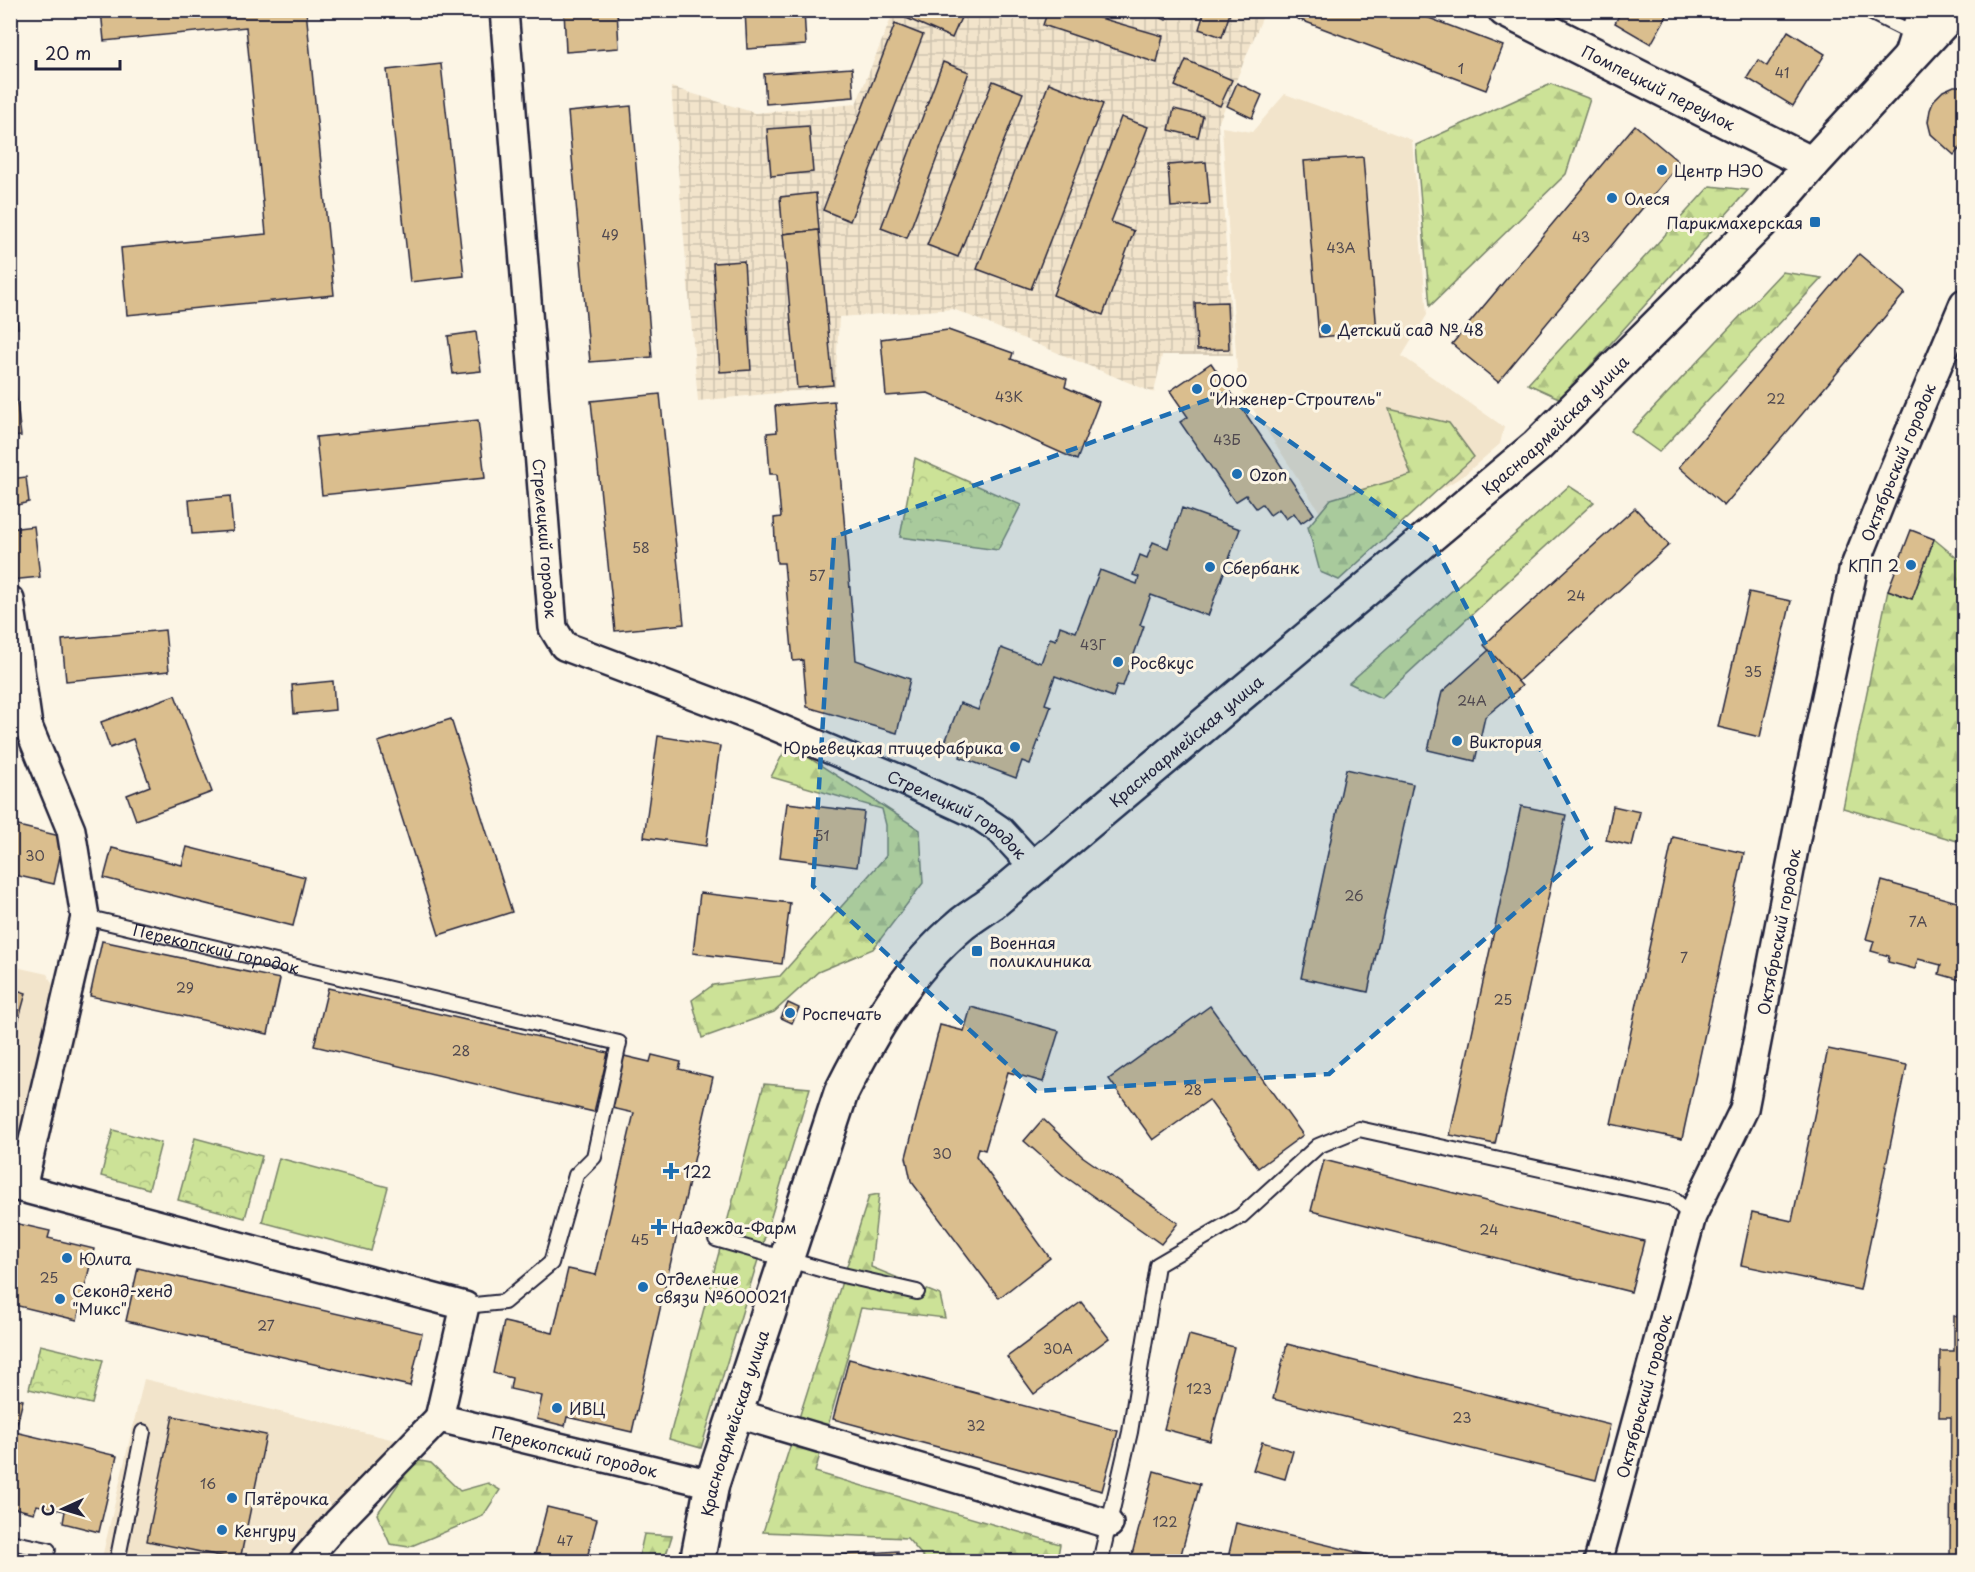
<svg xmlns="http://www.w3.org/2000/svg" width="1975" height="1572" viewBox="0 0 1975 1572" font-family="'Playpen Sans',sans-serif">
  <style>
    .built { fill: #f2e4cb }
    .industrial { fill: url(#industrial-grid) }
    .forest { fill: url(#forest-firs); stroke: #778269; stroke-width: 1.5 }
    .park { fill: url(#park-crowns); stroke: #778269; stroke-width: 1.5 }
    .pitch { fill: #cce297; stroke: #778269; stroke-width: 1.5 }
    .building { fill: #dabe8e; stroke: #22223b; stroke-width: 1.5 }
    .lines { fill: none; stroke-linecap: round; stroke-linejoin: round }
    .service-casing { stroke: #22223b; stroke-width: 18 }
    .minor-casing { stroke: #22223b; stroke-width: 32 }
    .tertiary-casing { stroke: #22223b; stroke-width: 38 }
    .service { stroke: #fcf5e5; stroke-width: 14 }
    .minor { stroke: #fcf5e5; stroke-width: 27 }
    .tertiary { stroke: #fcf5e5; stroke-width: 33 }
    .marked { fill: #1f6fb2; fill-opacity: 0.2; stroke: #1f6fb2; stroke-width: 4.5; stroke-dasharray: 12 8; stroke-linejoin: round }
    .poi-dot { fill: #1f6fb2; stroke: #fcf5e5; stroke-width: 2 }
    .labels { text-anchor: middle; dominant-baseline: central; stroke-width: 6; stroke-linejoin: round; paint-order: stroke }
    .number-label { font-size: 14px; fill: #504950 }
    .street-label { font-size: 16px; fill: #22223b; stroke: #fcf5e5 }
    .poi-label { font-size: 16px; fill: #22223b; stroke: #fcf5e5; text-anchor: start }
  </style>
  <defs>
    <pattern id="industrial-grid" width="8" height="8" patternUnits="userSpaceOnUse" patternTransform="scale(1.5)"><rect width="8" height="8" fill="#f2e4cb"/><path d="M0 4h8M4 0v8" fill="none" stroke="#cfc3af"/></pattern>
    <pattern id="forest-firs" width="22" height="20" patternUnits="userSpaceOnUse" patternTransform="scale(1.5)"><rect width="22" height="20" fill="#cce297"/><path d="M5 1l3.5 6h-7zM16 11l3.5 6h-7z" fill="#afc283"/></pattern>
    <pattern id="park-crowns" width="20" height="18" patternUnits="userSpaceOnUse" patternTransform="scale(1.5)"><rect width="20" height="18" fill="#cce297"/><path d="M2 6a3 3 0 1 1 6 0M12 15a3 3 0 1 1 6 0" fill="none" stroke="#afc283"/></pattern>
  </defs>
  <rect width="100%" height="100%" fill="#fcf5e5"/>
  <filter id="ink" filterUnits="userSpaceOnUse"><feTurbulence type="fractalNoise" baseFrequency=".0167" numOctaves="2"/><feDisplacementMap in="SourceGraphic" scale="12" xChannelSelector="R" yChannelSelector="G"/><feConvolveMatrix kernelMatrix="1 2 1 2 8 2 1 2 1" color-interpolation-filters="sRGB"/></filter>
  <g filter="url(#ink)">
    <g class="built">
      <path d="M1285,94l127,46 15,175 -25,41 102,71 -4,17 -37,32 -120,72 -105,-162 -16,-259 30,5z"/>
      <path d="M11,966l36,8 30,54 -32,130 -34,-8z"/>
      <path d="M144,1379l251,61 -109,121 -185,1z"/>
    </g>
    <path class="industrial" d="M1032,10l233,1 -47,113 15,231h-71l-8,38 -201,-84 -114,8 -4,70 -137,14 -27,-314 84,26 101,-9 38,-93h113l22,6z"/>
    <g class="forest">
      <path d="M1551,84l39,15 -24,75 -136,132 -14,-161z"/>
      <path d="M1710,186l38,4 -187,209 -33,-15z"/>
      <path d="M1782,272l40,6 -163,174 -28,-20z"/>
      <path d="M1389,409l60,14 25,34 -135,123 -19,-8 -12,-45 23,-28 80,-24z"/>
      <path d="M1569,486l25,16 -213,196 -32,-15z"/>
      <path d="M1934,539l30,25v279l-121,-35 45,-218 24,9z"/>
      <path d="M788,744l132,86 3,53 -50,66 -55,23 -44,40 -72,26 -10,-38 21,-15 67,-9 106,-120v-31l-4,-16 -111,-32z"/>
      <path d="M764,1084l46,4 -109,360 -32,-9z"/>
      <path d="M879,1194l-8,73 69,28 5,23 -84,-10 -46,164 245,72 -3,17h-130l-20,-23 -144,-6 106,-336z"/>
      <path d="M415,1460l16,3 29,28 28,-8 12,7 -17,26 -74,31 -19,-3 -13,-30z"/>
      <path d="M644,1534l28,2 -8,25h-26z"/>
    </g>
    <g class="park">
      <path d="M915,458l106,47 -23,45 -98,-13z"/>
      <path d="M113,1130l48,13 -12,46 -48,-13z"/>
      <path d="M195,1138l67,18 -17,62 -67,-18z"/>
      <path d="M40,1345l63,15 -11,44 -63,-15z"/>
    </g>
    <path class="pitch" d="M279,1158l109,29 -17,64 -109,-29z"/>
    <g class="building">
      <path d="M101,10h205l28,285 -207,20 -6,-67 145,-14 -20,-207 -142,14z"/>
      <path d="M564,10h53l2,38 -53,4z"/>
      <path d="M745,10h59l2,35 -59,4z"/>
      <path d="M906,10h51l6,3 -11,25 -48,-21z"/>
      <path d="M1048,10h24l91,26 -6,27 -114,-38z"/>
      <path d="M1144,10h27l-5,10z"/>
      <path d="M1205,10h26l-9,27 -23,-8z"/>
      <path d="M1301,10h107l95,36 -17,44 -188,-71z"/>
      <path d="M1622,10h48l-19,34 -36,-21z"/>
      <path d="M895,24l28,11 -73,186 -27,-11z"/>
      <path d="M1788,31l37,23 -32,52 -46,-28 11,-18 9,6z"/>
      <path d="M1186,60l46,20 -12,26 -45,-20z"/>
      <path d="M943,62l26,10 -62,166 -26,-10z"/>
      <path d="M441,64l23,212 -54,6 -23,-212z"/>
      <path d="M852,68l2,29 -88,7 -2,-30z"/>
      <path d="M993,81l30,12 -65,164 -31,-12z"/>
      <path d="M1049,83l54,21 -72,185 -54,-20z"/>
      <path d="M1237,83l25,12 -10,23 -25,-12z"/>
      <path d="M1954,86h10v58l-10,11 -23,-21 -3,-12 2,-12 4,-10 9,-9z"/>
      <path d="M631,106l21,251 -62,5 -22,-250z"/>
      <path d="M1174,109l29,7 -5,21 -29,-7z"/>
      <path d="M1121,117l27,10 -37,95 23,9 -31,84 -50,-20z"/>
      <path d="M1635,125l45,38 -182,219 -46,-38z"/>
      <path d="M809,126l4,46 -42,4 -4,-47z"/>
      <path d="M1363,157l14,175 -58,5 -15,-176z"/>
      <path d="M1206,162l4,42 -39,3 -3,-42z"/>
      <path d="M816,193l3,37 -36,4 -3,-37z"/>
      <path d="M819,230l14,155 -36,3 -14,-154z"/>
      <path d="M1859,254l46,39 -181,213 -45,-39z"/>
      <path d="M10,258l8,70 -8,1z"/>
      <path d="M744,261l7,109 -31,2 -7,-109z"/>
      <path d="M1227,302l2,47 -32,1 -2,-47z"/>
      <path d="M948,330l65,23 -2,6 56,20 -2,8 34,15 -22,58 -149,-67 -42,3 -5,-57z"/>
      <path d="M476,332l5,39 -28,3 -5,-38z"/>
      <path d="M10,346l11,90 -11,1z"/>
      <path d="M1211,363l103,151 -13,9 -7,-10 -8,6 -7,-10 -9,6 -8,-11 -6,4 -10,-13 -11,7 -55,-80 8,-5 -18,-26z"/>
      <path d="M660,394l24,230 -69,7 -24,-230z"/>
      <path d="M834,401l22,259 54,19 -13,54 -90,-26 -4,-47 -10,1 -9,-98h-7l-2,-22 -1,-23 7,-1 -4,-43h-7l-3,-41 10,-1 -2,-26z"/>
      <path d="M478,420l7,58 -163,17 -6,-58z"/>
      <path d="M26,477l3,25 -19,5v-28z"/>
      <path d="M230,496l3,35 -41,3 -3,-34z"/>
      <path d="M1182,508l58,21 -32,87 -57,-21 -11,30 4,1 -21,60 -6,-1 -4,12 -58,-21 -10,28 6,2 -21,58 -8,-3 -6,17 -56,-21 2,-6 -18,-6 16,-42 18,7 23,-62 40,15 9,-25 6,2 4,-14 16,6 24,-62 37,14 2,-7 -6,-2 7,-20 7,3 6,-16 15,6z"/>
      <path d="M1635,508l34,37 -152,137 -33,-37z"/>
      <path d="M34,526l6,51 -30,3v-51z"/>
      <path d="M1911,530l23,9 -22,60 -24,-9z"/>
      <path d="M1749,592l42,9 -31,136 -42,-10z"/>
      <path d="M165,630l4,41 -103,10 -4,-41z"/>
      <path d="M1489,650l33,36 -37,31 -10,44 -47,-11 14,-58z"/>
      <path d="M333,681l2,29 -41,4 -2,-29z"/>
      <path d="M175,695l37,97 -76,28 -9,-25 23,-9 -17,-47 -23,9 -9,-26z"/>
      <path d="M451,719l61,193 -73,23 -61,-193z"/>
      <path d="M658,736l62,10 -14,100 -62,-9z"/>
      <path d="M1346,769l67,15 -45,208 -67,-14z"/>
      <path d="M787,803l77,9 -7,55 -77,-10z"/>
      <path d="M1521,806l45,9 -71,329 -45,-9z"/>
      <path d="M1613,806l27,6 -8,34 -26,-6z"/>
      <path d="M10,824l54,13 -10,47 -44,-10z"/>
      <path d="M1673,837l71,16 -62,286 -71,-15z"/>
      <path d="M187,847l118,30 -12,49 -189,-48 8,-30 70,17z"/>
      <path d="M1882,881l82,23v77l-25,-7 2,-9 -23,-6 -3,10 -27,-7 1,-6 -18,-5 3,-10 -8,-2z"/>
      <path d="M700,893l90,10 -8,61 -89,-11z"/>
      <path d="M102,941l178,38 -12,55 -178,-38z"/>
      <path d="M10,988l16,5 -16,58z"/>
      <path d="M328,988l280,65 -14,59 -280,-66z"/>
      <path d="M788,1003l11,5 -7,15 -11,-5z"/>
      <path d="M1210,1006l93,129 -45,33 -49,-68 -56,40 -44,-61z"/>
      <path d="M971,1007l88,24 -16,51 -35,-10 -23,78 -7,-2 -2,8 74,102 -51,40 -88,-117 -5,-24 34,-132 24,6z"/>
      <path d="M1828,1049l79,16 -47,225 -119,-25 11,-53 40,9z"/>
      <path d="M652,1055l29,7 -2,7 34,8 -81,355 -65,-15 -2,9 -28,-7 5,-23 -32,-7 2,-11 -19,-5 11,-51 49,11 15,-64 28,6 38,-162 -22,-5 12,-52 26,6z"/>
      <path d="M1043,1119l39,37 96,67 -17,21 -98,-69 -39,-34z"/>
      <path d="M1324,1160l320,81 -13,51 -320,-81z"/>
      <path d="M10,1222l40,9 -2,7 46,11 -17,71 -67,-16z"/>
      <path d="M138,1268l284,65 -12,53 -284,-65z"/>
      <path d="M1081,1302l28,36 -75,56 -27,-37z"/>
      <path d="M1954,1316h10v246h-14l1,-145h-12l1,-66h14z"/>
      <path d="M1189,1335l45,12 -24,94 -46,-12z"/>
      <path d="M1287,1344l323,81 -14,55 -323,-81z"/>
      <path d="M849,1359l269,72 -16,60 -269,-72z"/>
      <path d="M10,1397l13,3 -8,32 102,24 -18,76 -36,-9 2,-12 -28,-6 -3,8 -24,-6z"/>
      <path d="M173,1416l93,19 -26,125 -93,-19z"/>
      <path d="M1262,1442l31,9 -8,28 -32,-9z"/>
      <path d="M1154,1471l46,13 -21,78h-37l-11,-4z"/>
      <path d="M547,1507l50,12 -11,43h-53z"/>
      <path d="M1236,1523l162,39h-171z"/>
      <path d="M898,1551v11h-128v-2z"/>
    </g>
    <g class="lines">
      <defs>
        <g id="service">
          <path d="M1866,10l48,24"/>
          <path id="s1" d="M85,917l534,126 -25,114 -18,18 -25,88 -47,39 -39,4"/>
          <path d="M716,1239l118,34 83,19"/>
          <path d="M10,1542l38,8"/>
          <path d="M117,1562l26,-130"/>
          <path d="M1100,1562l30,-130 27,-167 84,-49 77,-70 41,-17 313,69 20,18"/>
        </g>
        <g id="minor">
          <path id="s2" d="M504,10l49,618 11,18 196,74 142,60 76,35 22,15 35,38"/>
          <path d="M1906,61l16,-51"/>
          <path d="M10,600l18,126 43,104 14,87 -63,271"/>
          <path d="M10,1185l455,121 -26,112"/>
          <path d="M735,1413l374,111"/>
          <path id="s3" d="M303,1562l34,-39 102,-105 273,66"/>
          <path id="s4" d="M1598,1562l94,-346 52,-107 55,-286 54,-252 40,-100 71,-168"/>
        </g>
        <g id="tertiary">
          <path id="s5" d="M1505,10l307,154"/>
          <path id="s6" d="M697,1562l15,-78 129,-391c31,-62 66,-123 121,-169 9,-7 20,-14 30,-21l545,-457 230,-230 45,-52 142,-154"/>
        </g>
      </defs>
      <use href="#service" class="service-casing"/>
      <use href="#minor" class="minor-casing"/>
      <use href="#tertiary" class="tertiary-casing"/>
      <use href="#service" class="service"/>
      <use href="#minor" class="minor"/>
      <use href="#tertiary" class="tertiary"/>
    </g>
  </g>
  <path class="marked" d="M1223,394l210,149 158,304 -262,227 -293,17 -223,-205 21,-349z"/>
  <g class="poi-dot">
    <circle cx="1662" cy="170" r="6"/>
    <circle cx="1612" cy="198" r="6"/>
    <rect x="1809" y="216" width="12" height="12" rx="3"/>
    <circle cx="1326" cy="329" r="6"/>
    <circle cx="1197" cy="389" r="6"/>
    <circle cx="1237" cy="474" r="6"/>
    <circle cx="1911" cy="565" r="6"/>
    <circle cx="1210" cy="567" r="6"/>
    <circle cx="1118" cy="662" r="6"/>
    <circle cx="1457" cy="741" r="6"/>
    <circle cx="1015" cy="747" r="6"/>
    <rect x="971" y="945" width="12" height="12" rx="3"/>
    <circle cx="790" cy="1013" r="6"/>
    <path d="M668 1162h6v6h6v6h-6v6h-6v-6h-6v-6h6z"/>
    <path d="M656 1218h6v6h6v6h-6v6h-6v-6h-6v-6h6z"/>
    <circle cx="67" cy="1258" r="6"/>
    <circle cx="643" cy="1287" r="6"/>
    <circle cx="60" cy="1299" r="6"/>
    <circle cx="557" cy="1408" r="6"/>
    <circle cx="232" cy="1498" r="6"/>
    <circle cx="222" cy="1530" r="6"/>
  </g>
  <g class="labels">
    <g class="number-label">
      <text x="1461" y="68">1</text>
      <text x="1782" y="72">41</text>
      <text x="610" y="234">49</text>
      <text x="1581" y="236">43</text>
      <text x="1341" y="247">43А</text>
      <text x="1009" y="396">43К</text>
      <text x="1776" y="398">22</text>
      <text x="1227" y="439">43Б</text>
      <text x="641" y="547">58</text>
      <text x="817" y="575">57</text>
      <text x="1576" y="595">24</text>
      <text x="1093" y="644">43Г</text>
      <text x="1753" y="671">35</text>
      <text x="1472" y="700">24А</text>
      <text x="822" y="835">51</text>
      <text x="35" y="855">30</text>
      <text x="1354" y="895">26</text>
      <text x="1918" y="921">7А</text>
      <text x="1684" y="957">7</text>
      <text x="185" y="987">29</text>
      <text x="1503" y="999">25</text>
      <text x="461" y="1050">28</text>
      <text x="1193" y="1089">28</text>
      <text x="942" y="1153">30</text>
      <text x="1489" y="1229">24</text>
      <text x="640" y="1239">45</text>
      <text x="49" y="1277">25</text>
      <text x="266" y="1325">27</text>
      <text x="1058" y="1348">30А</text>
      <text x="1199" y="1388">123</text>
      <text x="1462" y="1417">23</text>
      <text x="976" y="1425">32</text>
      <text x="208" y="1483">16</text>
      <text x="1165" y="1521">122</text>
      <text x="565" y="1540">47</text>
    </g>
    <g class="street-label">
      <text stroke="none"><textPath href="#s5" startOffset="172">Помпецкий переулок</textPath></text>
      <text stroke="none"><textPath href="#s6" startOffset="1476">Красноармейская улица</textPath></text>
      <text stroke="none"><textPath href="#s4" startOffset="1144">Октябрьский городок</textPath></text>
      <text stroke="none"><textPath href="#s2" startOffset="530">Стрелецкий городок</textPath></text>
      <text stroke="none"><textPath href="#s6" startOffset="990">Красноармейская улица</textPath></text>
      <text stroke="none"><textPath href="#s2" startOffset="1070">Стрелецкий городок</textPath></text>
      <text stroke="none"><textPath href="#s4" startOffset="658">Октябрьский городок</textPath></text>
      <text stroke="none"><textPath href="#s1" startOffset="135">Перекопский городок</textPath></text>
      <text stroke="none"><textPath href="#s4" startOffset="172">Октябрьский городок</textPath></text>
      <text stroke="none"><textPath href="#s6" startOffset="144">Красноармейская улица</textPath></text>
      <text stroke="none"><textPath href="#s3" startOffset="338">Перекопский городок</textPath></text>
    </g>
    <g class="poi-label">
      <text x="1674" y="170">Центр НЭО</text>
      <text x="1624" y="198">Олеся</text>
      <text x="1803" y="222" text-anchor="end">Парикмахерская</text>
      <text x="1338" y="329">Детский сад № 48</text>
      <text x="1209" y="380">ООО<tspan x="1209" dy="18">"Инженер-Строитель"</tspan></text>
      <text x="1249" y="474">Ozon</text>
      <text x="1899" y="565" text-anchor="end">КПП 2</text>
      <text x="1222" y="567">Сбербанк</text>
      <text x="1130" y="662">Росвкус</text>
      <text x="1469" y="741">Виктория</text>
      <text x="1003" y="747" text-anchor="end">Юрьевецкая птицефабрика</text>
      <text x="989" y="942">Военная<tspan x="989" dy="18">поликлиника</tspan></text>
      <text x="802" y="1013">Роспечать</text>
      <text x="683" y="1171">122</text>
      <text x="671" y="1227">Надежда-Фарм</text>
      <text x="79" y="1258">Юлита</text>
      <text x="655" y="1278">Отделение<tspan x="655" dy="18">связи №600021</tspan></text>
      <text x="72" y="1290">Секонд-хенд<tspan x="72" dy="18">"Микс"</tspan></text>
      <text x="569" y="1408">ИВЦ</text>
      <text x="244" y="1498">Пятёрочка</text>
      <text x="234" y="1530">Кенгуру</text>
    </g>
  </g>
  <rect width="1975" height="1572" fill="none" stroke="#fcf5e5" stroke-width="36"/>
  <rect x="18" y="18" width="1939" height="1536" fill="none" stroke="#22223b" stroke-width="2" filter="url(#ink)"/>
  <g transform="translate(63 1509) rotate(266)" stroke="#fcf5e5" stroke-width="4.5" paint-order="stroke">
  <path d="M0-4.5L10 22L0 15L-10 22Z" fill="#22223b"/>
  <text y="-9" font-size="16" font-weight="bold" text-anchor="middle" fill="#22223b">С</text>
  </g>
  <path d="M36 60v9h84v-9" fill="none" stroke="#22223b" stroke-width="3"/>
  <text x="45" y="60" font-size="18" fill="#22223b" stroke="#fcf5e5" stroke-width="4.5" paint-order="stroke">20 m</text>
</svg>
